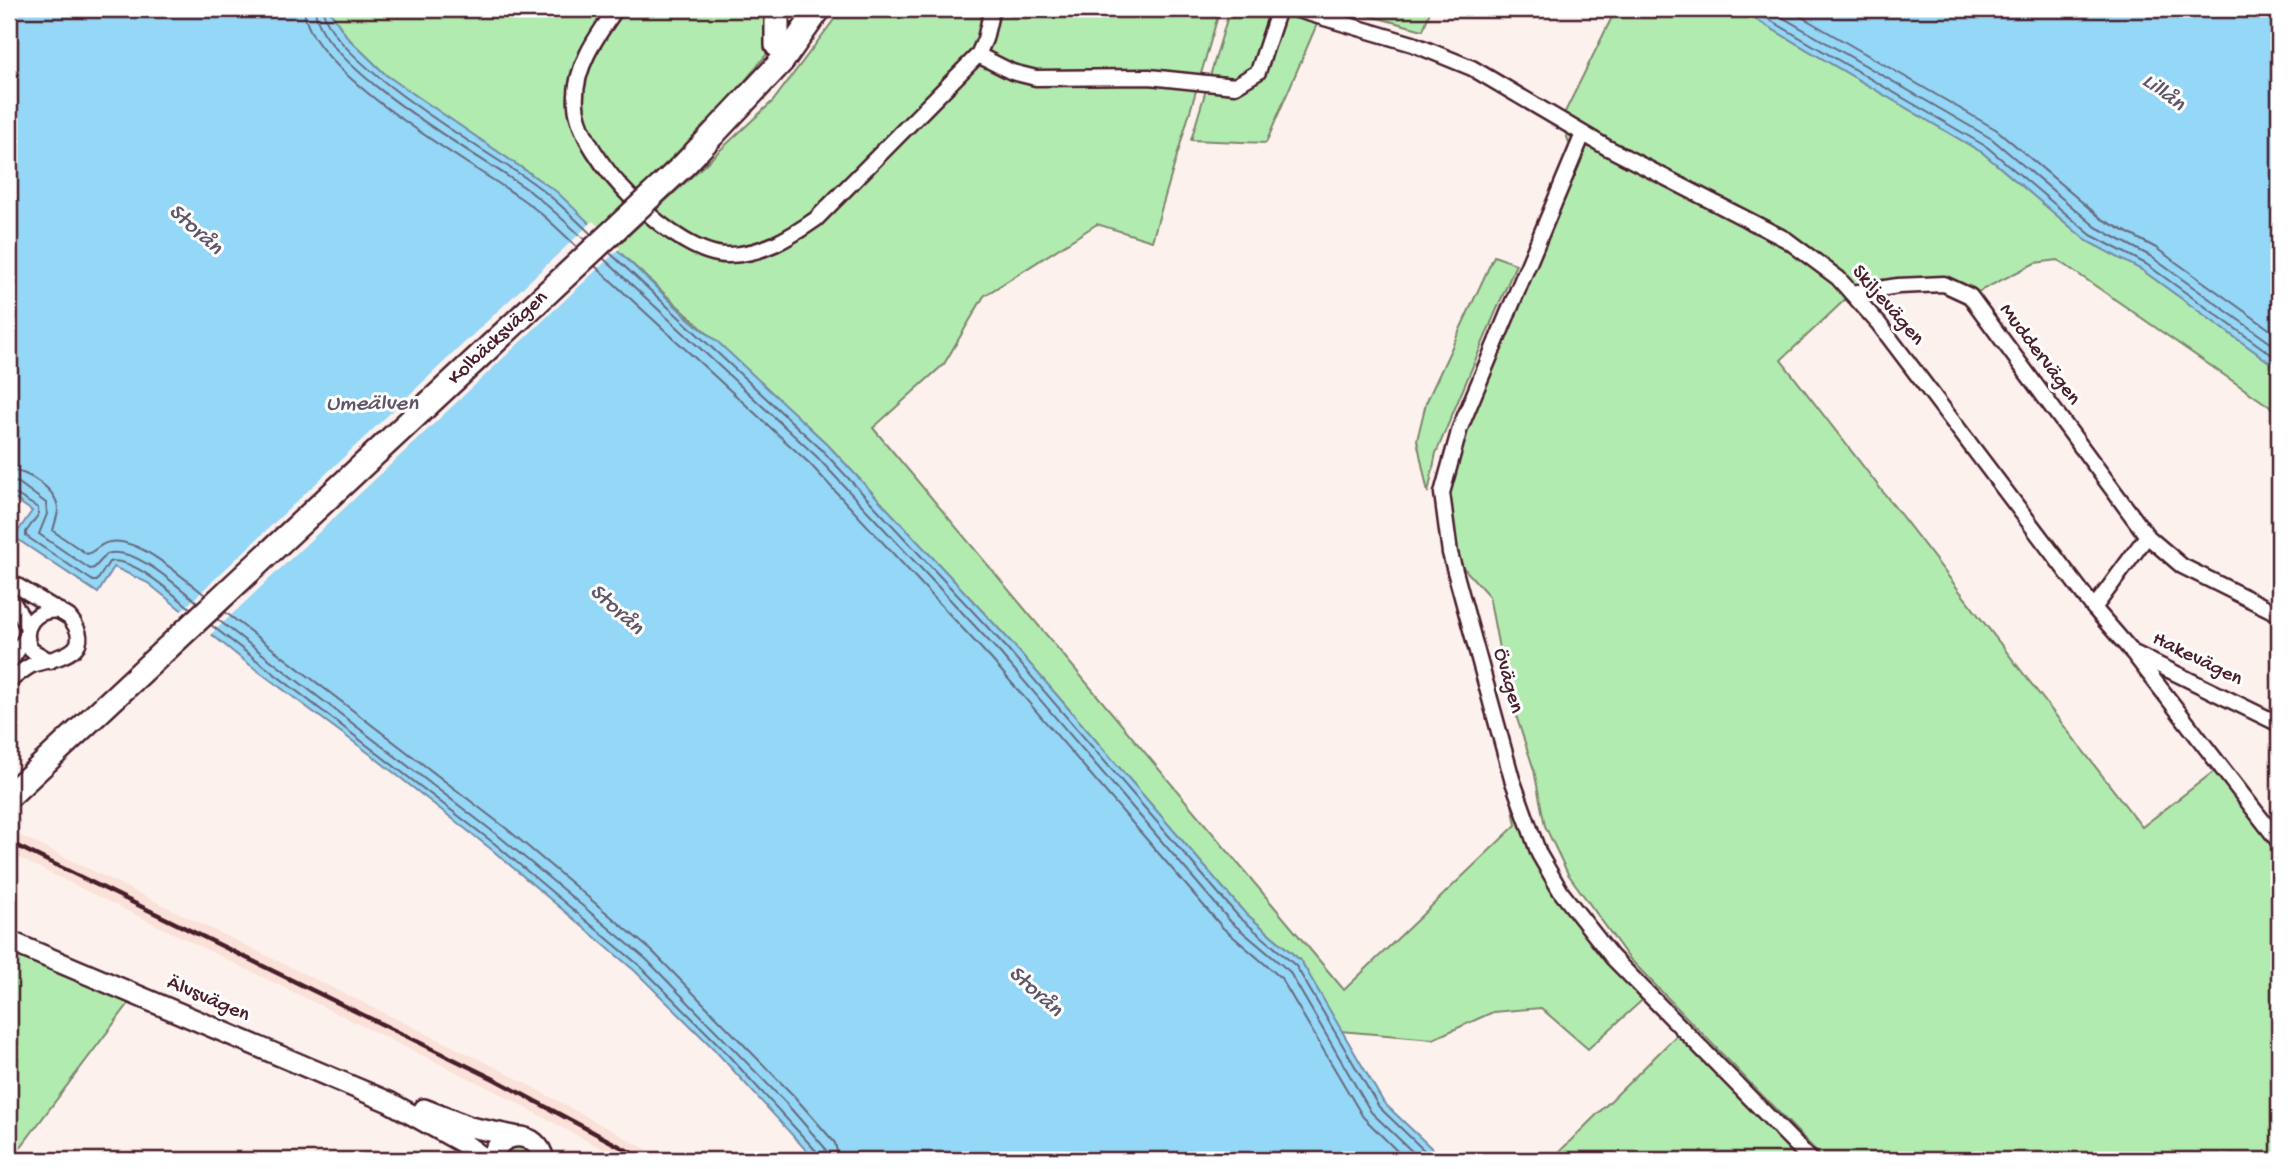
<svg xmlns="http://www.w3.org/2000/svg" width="2288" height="1169" viewBox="0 0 2288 1169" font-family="'Gochi Hand',sans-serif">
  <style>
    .built { fill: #fae1d9 }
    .green { fill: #b2ebb0; stroke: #7e856e; stroke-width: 2 }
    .water { fill: #94d7f6; stroke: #768da5; stroke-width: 2 }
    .pier { fill: #fdf1ee }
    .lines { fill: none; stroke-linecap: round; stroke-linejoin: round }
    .shore { stroke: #68697c; stroke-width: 2 }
    .minor-casing { stroke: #4a1f2b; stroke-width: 19 }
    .secondary-casing { stroke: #4a1f2b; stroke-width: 24 }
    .trunk-casing { stroke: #4a1f2b; stroke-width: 28 }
    .minor { stroke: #fff; stroke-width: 14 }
    .secondary { stroke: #fff; stroke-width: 19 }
    .trunk { stroke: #fff; stroke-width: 23 }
    .rail { stroke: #4a1f2b; stroke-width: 4.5 }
    .trunk-bridge-casing { stroke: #4a1f2b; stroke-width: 28; stroke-linecap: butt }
    .trunk-bridge { stroke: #fff; stroke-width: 23 }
    .labels { text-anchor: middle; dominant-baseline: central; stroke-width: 6; stroke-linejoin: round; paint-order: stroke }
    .street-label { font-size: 21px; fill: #4a1f2b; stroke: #fff }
    .water-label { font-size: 23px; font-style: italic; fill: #605668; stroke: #fff }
  </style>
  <rect width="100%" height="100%" fill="#fdf1ee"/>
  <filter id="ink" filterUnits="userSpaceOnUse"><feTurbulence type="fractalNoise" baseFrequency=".0143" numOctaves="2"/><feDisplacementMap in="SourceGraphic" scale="14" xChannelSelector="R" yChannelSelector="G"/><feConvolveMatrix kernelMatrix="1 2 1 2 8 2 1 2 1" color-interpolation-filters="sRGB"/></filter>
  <g filter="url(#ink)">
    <path class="built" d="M9,830l490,239 167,91h-43l-134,-72 -480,-235z"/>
    <g class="green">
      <path d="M328,9h476l-79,96 -100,99 -20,33 -75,-64 -36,-22 -108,-76 -38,-37z"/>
      <path d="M842,9h378l-68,232 -55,-17 -113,72 -40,68 -71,64 471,562 172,-165 -22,-114 45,143 109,141 -60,54 -47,-41 -48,4 -60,27 -93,-8 -39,-70 -58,-50 -232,-269 -184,-198 -212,-196 158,-147z"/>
      <path d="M1230,9h34l53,15 -51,119 -75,-3z"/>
      <path d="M1344,9h87l-8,21z"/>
      <path d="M1616,9h122l245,144 104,88 55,29 137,99v44l-221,-153 -23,3 -65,33 -26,-12 -92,9 -71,67 361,467 79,-61 58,76v318h-454l-197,-203 -60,-83 -23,-48 -11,-56 -28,-85 -17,-89 -39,-43 -8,-60 8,-30 124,-306 -13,-37z"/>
      <path d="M1494,256l22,8 -80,189 -8,40 -11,-53 9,-37z"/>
      <path d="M9,941l127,53 -125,166h-2z"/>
      <path d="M1682,1030l129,130h-260z"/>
      <path d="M514,1136l30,24h-53z"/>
    </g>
    <g class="water">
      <path d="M9,9h319l20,29 38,37 171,117 133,128 29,23 108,101 184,198 232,269 58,50 83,142 60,57h-629l-104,-114 -76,-75 -144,-122 -121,-95 -128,-95 -94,-76 -34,-16 -16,26 -84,-56 18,-26 -23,-16z"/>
      <path d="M1738,9h541v360l-137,-99 -55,-29 -104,-88z"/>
    </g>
    <path class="pier" d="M593,221l27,27 -412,389 -29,-24z"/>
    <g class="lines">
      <g class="shore">
        <path d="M304,9c2,61 164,153 212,186 23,15 42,34 61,52"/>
        <path d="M315,9c3,56 164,147 209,178 22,16 41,34 61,53"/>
        <path d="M323,9c6,50 160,141 203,169 24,16 44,36 65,56"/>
        <path d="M1751,9l236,138 104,88 55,29 133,96"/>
        <path d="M1768,9l224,130 104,88 54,29 129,93"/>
        <path d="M1788,9l209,121 105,89 54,29 123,88"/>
        <path d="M610,253l212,197 184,197 232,269 58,50 83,141 55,53"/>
        <path d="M603,258l213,198 184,197 231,269 58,49 82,141 50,48"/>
        <path d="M595,266l214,197 183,197 231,268 58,50 82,139 43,43"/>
        <path d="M9,470c18,1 48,19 49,39 0,8 -4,15 -5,22l34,23c8,-2 13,-11 23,-12 29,-5 73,36 95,53"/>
        <path d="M9,481l10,2 27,20 1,11 -8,20 51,35 4,-1 13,-14c27,-9 70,32 90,48"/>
        <path d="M9,490l29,18v7l-12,17v4l67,45h4l12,-19c22,-7 65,33 81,46"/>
        <path d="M225,612l282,217 145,122 141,144 42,48 4,17"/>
        <path d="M217,619l283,218 146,122 139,143 40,46 3,12"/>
        <path d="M211,625l284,219 145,122 76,76 102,111 2,7"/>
      </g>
      <defs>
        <g id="minor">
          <path d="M616,9c-20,28 -43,60 -40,96 3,52 100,152 153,150 34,-1 60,-17 87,-36l162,-164"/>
          <path d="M992,9l-7,30 -7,16 34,17 24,6 113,-1 86,9 23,-14 21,-63"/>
          <path d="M1294,9l119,35 59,24 134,79 181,93 51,38 41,46 215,284 39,45 146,189"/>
          <path d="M1583,134l-123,294 -18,65 8,60 62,226 27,75 22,38 51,65 199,203"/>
          <path d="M1852,293l46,-7 46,-2 26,12 177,240 35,30 97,48"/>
          <path d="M9,581l60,36c31,37 -17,41 -37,48 -8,4 -16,11 -23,16"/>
          <path d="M9,596l19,31"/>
          <path d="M2094,608l53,-72"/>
          <path d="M2136,654l143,70"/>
          <path d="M50,661l-19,-11c-12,-21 4,-43 29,-39"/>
          <path d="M9,663l17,-25"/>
        </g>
        <g id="secondary">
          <path d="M9,941l380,161 74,41 23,17"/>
          <path d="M424,1109l46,18 44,9"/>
          <path d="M491,1160c7,-31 47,-31 53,0"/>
        </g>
        <g id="trunk">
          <path d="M777,9v36"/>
          <path d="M685,164l97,-103 37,-52"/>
        </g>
      </defs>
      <use href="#minor" class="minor-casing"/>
      <use href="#secondary" class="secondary-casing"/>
      <use href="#trunk" class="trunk-casing"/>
      <use href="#minor" class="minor"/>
      <use href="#secondary" class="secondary"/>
      <use href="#trunk" class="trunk"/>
      <path class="rail" d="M9,842l485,237 151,81"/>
      <defs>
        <g id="trunk-bridge">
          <path id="s1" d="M9,796l676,-632"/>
        </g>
      </defs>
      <use href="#trunk-bridge" class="trunk-bridge-casing"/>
      <use href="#trunk-bridge" class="trunk-bridge"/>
    </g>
  </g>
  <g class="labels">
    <g class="street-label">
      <text transform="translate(1887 306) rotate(49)">Skiljevägen</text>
      <text stroke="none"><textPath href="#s1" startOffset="670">Kolbäcksvägen</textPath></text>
      <text transform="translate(2039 355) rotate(53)">Muddervägen</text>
      <text transform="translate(2197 660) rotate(26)">Hakevägen</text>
      <text transform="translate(1507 681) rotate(74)">Övägen</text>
      <text transform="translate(208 1000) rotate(23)">Älvsvägen</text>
    </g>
    <g class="water-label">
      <text transform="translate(2163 93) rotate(37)">Lillån</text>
      <text transform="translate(195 230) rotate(42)">Storån</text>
      <text x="372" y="404">Umeälven</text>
      <text transform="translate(616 610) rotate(42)">Storån</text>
      <text transform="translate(1035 992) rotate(42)">Storån</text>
    </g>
  </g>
  <rect width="2288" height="1169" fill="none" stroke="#fff" stroke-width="35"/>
  <rect x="18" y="18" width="2253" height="1134" fill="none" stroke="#4a1f2b" stroke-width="2.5" filter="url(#ink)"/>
</svg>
